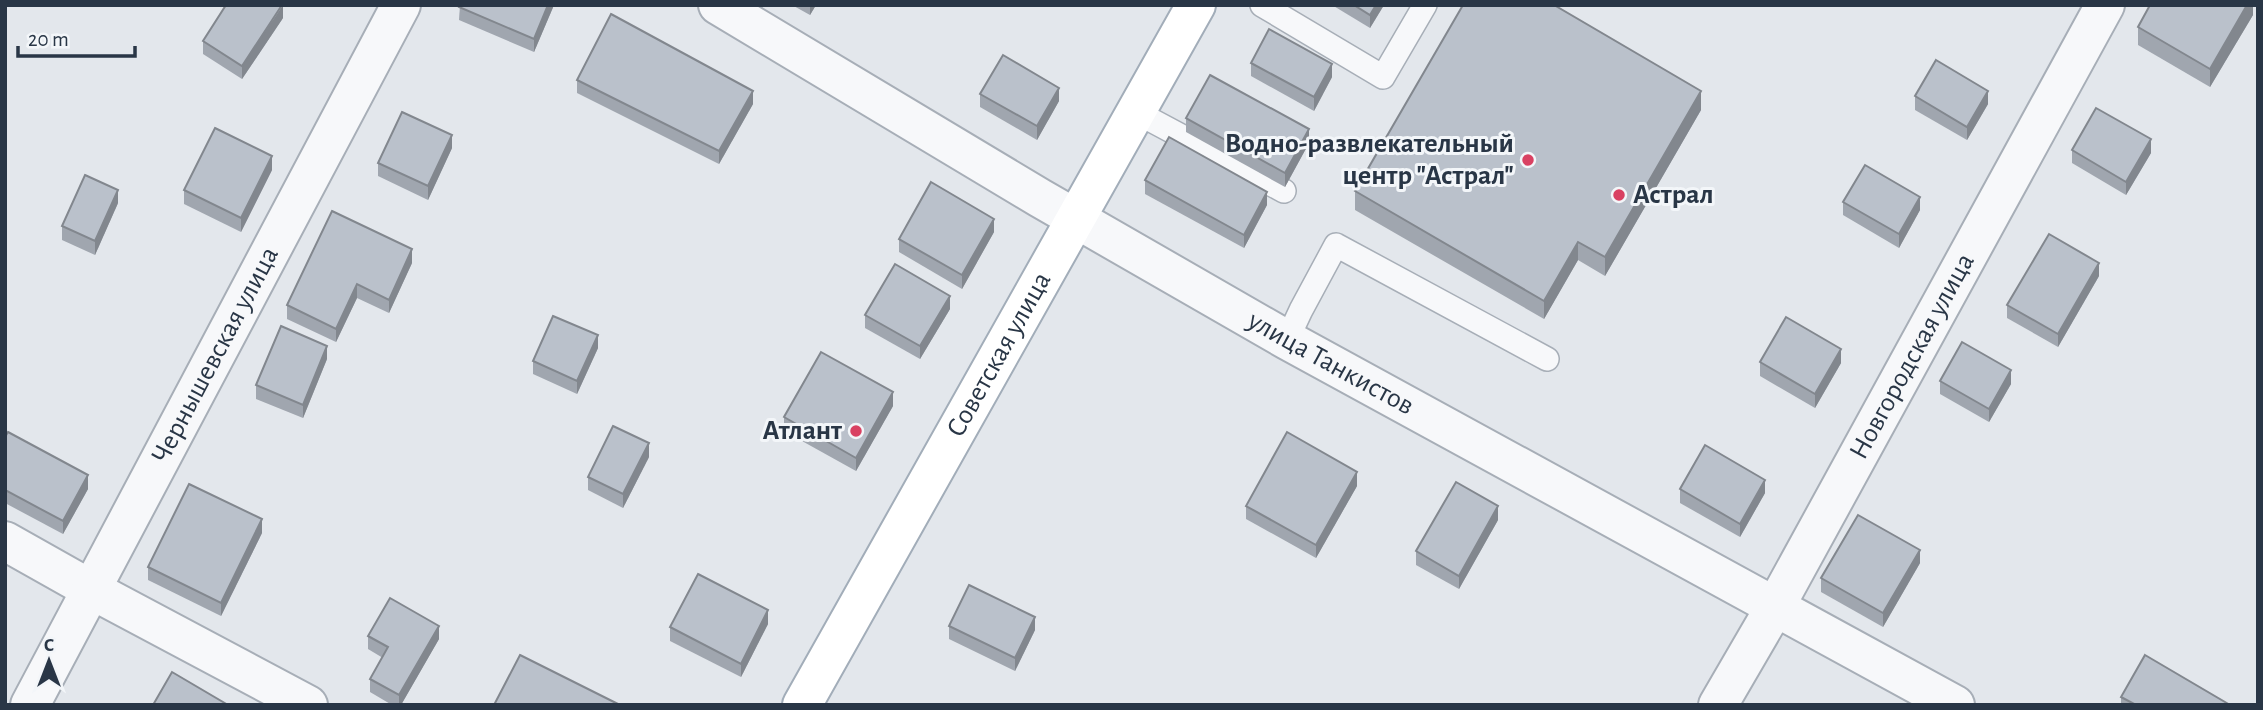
<svg xmlns="http://www.w3.org/2000/svg" width="2263" height="710" viewBox="0 0 2263 710" font-family="'Alegreya Sans',sans-serif">
  <style>
    .lines { fill: none; stroke-linecap: round; stroke-linejoin: round }
    .service-casing { stroke: #a7aeb7; stroke-width: 26 }
    .minor-casing { stroke: #a7aeb7; stroke-width: 42 }
    .primary-casing { stroke: #a2adb9; stroke-width: 42 }
    .service { stroke: #f7f8fa; stroke-width: 23 }
    .minor { stroke: #f7f8fa; stroke-width: 38 }
    .primary { stroke: #fff; stroke-width: 38 }
    .wall { fill: #a0a6af }
    .shaded-wall { fill: #82878e }
    .building { fill: #bac1cb; stroke: #82878e; stroke-width: 2 }
    .poi-dot { fill: #d94162; stroke: #f3f6f9; stroke-width: 2.5 }
    .labels { text-anchor: middle; dominant-baseline: central; stroke-width: 6; stroke-linejoin: round; paint-order: stroke }
    .poi-label { font-size: 28px; font-weight: bold; fill: #293646; stroke: #f3f6f9; text-anchor: end }
    .street-label { font-size: 28px; fill: #293646; stroke: #f3f6f9 }
  </style>
  <rect width="100%" height="100%" fill="#e3e7ec"/>
  <g class="lines">
    <defs>
      <g id="service">
        <path d="M1262,5l121,72 42,-72"/>
        <path d="M1136,112l148,79"/>
        <path d="M1287,340l14,-30 35,-65 211,114"/>
      </g>
      <g id="minor">
        <path id="s1" d="M718,5l322,193 247,142 668,365"/>
        <path d="M5,541l87,49 216,115"/>
        <path id="s2" d="M30,705l371,-700"/>
        <path id="s3" d="M1718,705l57,-98 330,-602"/>
      </g>
      <g id="primary">
        <path id="s4" d="M802,705l394,-700"/>
      </g>
    </defs>
    <use href="#service" class="service-casing"/>
    <use href="#minor" class="minor-casing"/>
    <use href="#primary" class="primary-casing"/>
    <use href="#service" class="service"/>
    <use href="#minor" class="minor"/>
    <use href="#primary" class="primary"/>
  </g>
  <g class="wall">
    <path d="M460,5h94l-20,47 -75,-32z"/>
    <path d="M792,5h24l-6,10z"/>
    <path d="M1332,5h52l-14,23z"/>
    <path d="M2253,5v10l-43,72 -72,-42v-18z"/>
    <path d="M283,18l-41,61 -39,-25v-13z"/>
    <path d="M1251,63l81,14 -18,34 -63,-35z"/>
    <path d="M577,80l176,24 -34,60 -142,-71z"/>
    <path d="M980,94l79,7 -22,39 -57,-33z"/>
    <path d="M1915,96l73,8 -21,36 -52,-30z"/>
    <path d="M1701,110l-96,166 -27,-16 -34,59 -189,-109v-19z"/>
    <path d="M1186,118l123,25 -24,44 -99,-55z"/>
    <path d="M452,148l-24,52 -50,-24v-13z"/>
    <path d="M2072,150l79,3 -25,42 -54,-32z"/>
    <path d="M272,170l-31,62 -57,-28v-14z"/>
    <path d="M1145,180l122,25 -23,43 -99,-54z"/>
    <path d="M1843,202l77,8 -21,38 -56,-33z"/>
    <path d="M118,203l-23,52 -33,-15v-14z"/>
    <path d="M994,232l-32,57 -63,-37v-13z"/>
    <path d="M412,263l-23,50 -32,-15 -21,44 -49,-23v-14z"/>
    <path d="M2099,276l-41,71 -51,-29v-13z"/>
    <path d="M950,309l-30,50 -55,-31v-13z"/>
    <path d="M598,348l-21,46 -44,-20v-13z"/>
    <path d="M327,359l-24,59 -47,-19v-14z"/>
    <path d="M1760,362l81,1 -26,45 -55,-32z"/>
    <path d="M1940,381l71,3 -22,38 -49,-28z"/>
    <path d="M893,406l-37,65 -72,-40v-14z"/>
    <path d="M5,437l83,52 -25,45 -58,-31z"/>
    <path d="M649,457l-26,51 -35,-18v-13z"/>
    <path d="M1357,486l-41,72 -70,-39v-13z"/>
    <path d="M1680,489l85,4 -25,44 -60,-34z"/>
    <path d="M1498,520l-39,69 -43,-24v-14z"/>
    <path d="M262,533l-41,83 -73,-36v-13z"/>
    <path d="M1920,563l-37,64 -62,-35v-14z"/>
    <path d="M768,624l-27,53 -71,-36v-14z"/>
    <path d="M949,626l86,4 -20,41 -66,-32z"/>
    <path d="M368,636l71,3 -38,66h-9l-22,-13v-13l13,-21 -15,-9z"/>
    <path d="M2121,697l109,8h-109z"/>
  </g>
  <g class="shaded-wall">
    <path d="M283,5v13l-41,61v-13z"/>
    <path d="M548,5h6l-20,47v-13z"/>
    <path d="M810,5h6l-6,10z"/>
    <path d="M1376,5h8l-14,23v-13z"/>
    <path d="M2247,5h6v10l-43,72v-18z"/>
    <path d="M1332,64v13l-18,34v-14z"/>
    <path d="M1059,88v13l-22,39v-14z"/>
    <path d="M753,91v13l-34,60v-13z"/>
    <path d="M1701,91v19l-96,166v-19z"/>
    <path d="M1988,91v13l-21,36v-13z"/>
    <path d="M1309,129v14l-24,44v-14z"/>
    <path d="M452,135v13l-24,52v-14z"/>
    <path d="M2151,139v14l-25,42v-13z"/>
    <path d="M272,156v14l-31,62v-14z"/>
    <path d="M118,190v13l-23,52v-14z"/>
    <path d="M1267,192v13l-23,43v-13z"/>
    <path d="M1920,197v13l-21,38v-14z"/>
    <path d="M994,219v13l-32,57v-14z"/>
    <path d="M1578,242v18l-34,59v-18z"/>
    <path d="M412,249v14l-23,50v-13z"/>
    <path d="M2099,263v13l-41,71v-13z"/>
    <path d="M357,284v14l-21,44v-13z"/>
    <path d="M950,296v13l-30,50v-13z"/>
    <path d="M598,335v13l-21,46v-13z"/>
    <path d="M327,346v13l-24,59v-13z"/>
    <path d="M1841,349v14l-26,45v-14z"/>
    <path d="M2011,370v14l-22,38v-13z"/>
    <path d="M893,392v14l-37,65v-13z"/>
    <path d="M649,443v14l-26,51v-14z"/>
    <path d="M1357,472v14l-41,72v-13z"/>
    <path d="M88,475v14l-25,45v-13z"/>
    <path d="M1765,480v13l-25,44v-13z"/>
    <path d="M1498,506v14l-39,69v-13z"/>
    <path d="M262,519v14l-41,83v-13z"/>
    <path d="M1920,550v13l-37,64v-14z"/>
    <path d="M768,610v14l-27,53v-13z"/>
    <path d="M1035,617v13l-20,41v-13z"/>
    <path d="M439,626v13l-38,66h-2v-10z"/>
  </g>
  <g class="building">
    <path d="M226,5h56l-40,61 -39,-25z"/>
    <path d="M460,5h88l-14,34 -75,-32z"/>
    <path d="M1354,5h22l-6,10z"/>
    <path d="M1463,5h91l147,86 -96,166 -27,-15 -34,59 -189,-110z"/>
    <path d="M2150,5h97l-37,64 -72,-42z"/>
    <path d="M611,14l142,77 -34,60 -142,-71z"/>
    <path d="M1269,29l63,35 -18,33 -63,-34z"/>
    <path d="M1003,55l56,33 -22,38 -57,-32z"/>
    <path d="M1936,60l52,31 -21,36 -52,-31z"/>
    <path d="M1210,75l99,54 -24,44 -99,-55z"/>
    <path d="M2096,108l55,31 -25,43 -54,-32z"/>
    <path d="M402,112l50,23 -24,51 -50,-23z"/>
    <path d="M215,128l57,28 -31,62 -57,-28z"/>
    <path d="M1169,137l98,55 -23,43 -99,-55z"/>
    <path d="M1865,165l55,32 -21,37 -56,-32z"/>
    <path d="M85,175l33,15 -23,51 -33,-15z"/>
    <path d="M931,182l63,37 -32,56 -63,-36z"/>
    <path d="M332,211l80,38 -23,51 -32,-16 -21,45 -49,-24z"/>
    <path d="M2049,234l50,29 -41,71 -51,-29z"/>
    <path d="M895,264l55,32 -30,50 -55,-31z"/>
    <path d="M553,316l45,19 -21,46 -44,-20z"/>
    <path d="M1786,317l55,32 -26,45 -55,-32z"/>
    <path d="M281,326l46,20 -24,59 -47,-20z"/>
    <path d="M1962,342l49,28 -22,39 -49,-28z"/>
    <path d="M821,352l72,40 -37,66 -72,-41z"/>
    <path d="M613,426l36,17 -26,51 -35,-17z"/>
    <path d="M8,432l80,43 -25,46 -58,-31v-53z"/>
    <path d="M1287,432l70,40 -41,73 -70,-39z"/>
    <path d="M1705,445l60,35 -25,44 -60,-35z"/>
    <path d="M1456,482l42,24 -39,70 -43,-25z"/>
    <path d="M189,484l73,35 -41,84 -73,-36z"/>
    <path d="M1858,515l62,35 -37,63 -62,-35z"/>
    <path d="M698,574l70,36 -27,54 -71,-37z"/>
    <path d="M969,585l66,32 -20,41 -66,-32z"/>
    <path d="M390,598l49,28 -40,69 -29,-16 18,-32 -20,-11z"/>
    <path d="M520,655l100,50h-126z"/>
    <path d="M2145,655l85,50h-94l-15,-8z"/>
    <path d="M172,672l56,33h-75z"/>
  </g>
  <g class="poi-dot">
    <circle cx="1528" cy="160" r="7"/>
    <circle cx="1619" cy="195" r="7"/>
    <circle cx="856" cy="431" r="7"/>
  </g>
  <g class="labels">
    <g class="poi-label">
      <text x="1514" y="144">Водно-развлекательный<tspan x="1514" dy="32">центр "Астрал"</tspan></text>
      <text x="1633" y="195" text-anchor="start">Астрал</text>
      <text x="842" y="431">Атлант</text>
    </g>
    <g class="street-label">
      <text stroke="none"><textPath href="#s2" startOffset="396">Чернышевская улица</textPath></text>
      <text stroke="none"><textPath href="#s4" startOffset="402">Советская улица</textPath></text>
      <text stroke="none"><textPath href="#s3" startOffset="399">Новгородская улица</textPath></text>
      <text stroke="none"><textPath href="#s1" startOffset="710">улица Танкистов</textPath></text>
    </g>
  </g>
  <rect width="2263" height="710" fill="none" stroke="#293646" stroke-width="14"/>
  <g transform="translate(49 661)" stroke="#f3f6f9" stroke-width="5" paint-order="stroke">
  <path d="M0-5L12 26L0 18L-12 26Z" fill="#293646"/>
  <text y="-10" font-size="19" font-weight="bold" text-anchor="middle" fill="#293646">С</text>
  </g>
  <path d="M18 46v10h117v-10" fill="none" stroke="#293646" stroke-width="3.5"/>
  <text x="28" y="46" font-size="21" fill="#293646" stroke="#f3f6f9" stroke-width="5" paint-order="stroke">20 m</text>
</svg>
